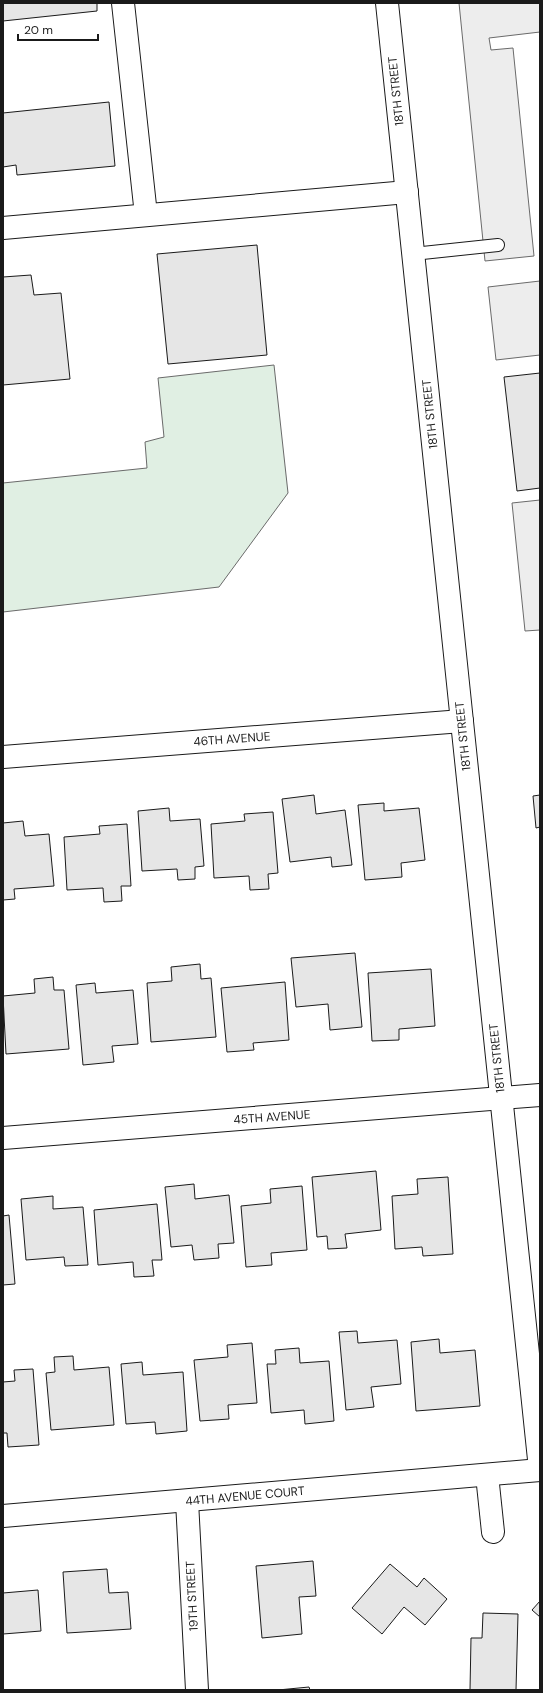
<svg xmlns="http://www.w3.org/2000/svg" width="543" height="1693" viewBox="0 0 543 1693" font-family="'DM Sans',sans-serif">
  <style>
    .green { fill: #e0efe3; stroke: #6a6a6a }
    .parking { fill: #ededed; stroke: #6a6a6a }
    .building { fill: #e6e6e6; stroke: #1a1a1a }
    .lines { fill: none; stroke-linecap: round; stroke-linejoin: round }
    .service-casing { stroke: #1a1a1a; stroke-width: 14 }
    .minor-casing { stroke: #1a1a1a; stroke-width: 24 }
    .tertiary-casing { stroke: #1a1a1a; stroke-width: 24 }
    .service { stroke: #fff; stroke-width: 12 }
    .minor { stroke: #fff; stroke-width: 22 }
    .tertiary { stroke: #fff; stroke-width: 22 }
    .labels { text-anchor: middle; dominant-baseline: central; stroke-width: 3; stroke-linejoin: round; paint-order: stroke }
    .street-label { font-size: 12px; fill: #1a1a1a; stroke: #fff }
  </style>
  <rect width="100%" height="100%" fill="#fff"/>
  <path class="green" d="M274,365l14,128 -69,94 -216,25v-129l144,-15 -2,-26 19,-5 -6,-59z"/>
  <g class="parking">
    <path d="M459,3h81v29l-51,6 2,12 22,-2 21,208 -49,5z"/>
    <path d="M540,281v74l-44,5 -8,-73z"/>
    <path d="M540,500v130l-15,1 -13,-128z"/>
  </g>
  <g class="building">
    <path d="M3,3h94v8l-94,10z"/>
    <path d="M109,102l6,64 -98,9 -1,-10 -13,2v-54z"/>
    <path d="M257,245l10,110 -99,9 -11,-110z"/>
    <path d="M31,275l3,20 27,-2 9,86 -67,6v-108z"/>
    <path d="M540,373v115l-23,3 -13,-114z"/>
    <path d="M314,795l2,19 29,-4 7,55 -20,2 -1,-10 -41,5 -8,-63z"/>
    <path d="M540,795v32l-4,1 -3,-32z"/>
    <path d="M384,803v8l35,-3 6,52 -24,3 1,14 -37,3 -7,-75z"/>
    <path d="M169,808l1,13 30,-2 4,47 -9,1v12l-17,1 -1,-11 -35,2 -4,-60z"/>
    <path d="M273,812l5,61 -10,1 1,15 -19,1 -1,-14 -35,2 -3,-54 34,-3 -1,-7z"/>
    <path d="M23,821l2,15 24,-2 5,52 -40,3 1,10 -12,1v-77z"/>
    <path d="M127,824l4,62h-10l1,15 -18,1 -1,-14 -36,2 -3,-53 36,-3 -1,-8z"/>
    <path d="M355,953l7,74 -32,3 -2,-26 -32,3 -5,-49z"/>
    <path d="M200,964l1,15 10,-1 5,59 -65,5 -4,-59 25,-2 -1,-14z"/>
    <path d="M431,969l4,57 -36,3v11l-27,1 -4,-68z"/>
    <path d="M53,977l1,13h10l5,59 -63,5 -3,-58 32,-3 -1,-14z"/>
    <path d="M285,982l4,58 -36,3 1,7 -27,2 -6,-64z"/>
    <path d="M95,983l1,10 37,-3 5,54 -26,2 2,16 -31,3 -7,-80z"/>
    <path d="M376,1171l5,59 -36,4 2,14 -19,1 -1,-13 -10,1 -5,-60z"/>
    <path d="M448,1177l5,77 -30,2 -1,-9 -27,2 -3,-53 26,-2 -1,-15z"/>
    <path d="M194,1184l1,15 34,-4 5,48 -16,1 1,14 -25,2 -2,-15 -21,2 -6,-60z"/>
    <path d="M302,1186l5,64 -36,3 1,12 -26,2 -5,-61 30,-3 -1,-14z"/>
    <path d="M53,1196v13l30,-2 5,58 -23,1 -1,-9 -38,3 -5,-61z"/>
    <path d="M157,1204l5,56h-10l2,16 -20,1 -1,-15 -35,3 -4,-55z"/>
    <path d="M9,1215l6,69 -12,1v-69z"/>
    <path d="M357,1331l1,12 39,-3 4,44 -30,3 3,20 -28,3 -7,-78z"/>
    <path d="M439,1339l1,14 35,-3 5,56 -64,5 -5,-69z"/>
    <path d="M252,1343l5,60 -29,2 1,14 -29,2 -6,-61 34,-3 -1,-12z"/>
    <path d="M299,1348l1,15 29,-2 5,60 -29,3 -1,-14 -33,3 -4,-49h9l-1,-14z"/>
    <path d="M73,1356l1,14 35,-3 5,58 -63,5 -5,-57 9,-1 -1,-15z"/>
    <path d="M142,1362l1,13 40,-3 4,59 -31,3 -1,-12 -29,2 -5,-60z"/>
    <path d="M33,1369l6,76 -31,2 -1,-14h-4v-51l12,-1 -1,-11z"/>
    <path d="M313,1561l3,35 -17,1 3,37 -40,4 -6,-72z"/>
    <path d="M390,1564l27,23 7,-9 23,21 -22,26 -21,-18 -22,27 -30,-26z"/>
    <path d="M107,1569l2,24 19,-1 3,37 -64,4 -4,-61z"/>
    <path d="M38,1590l3,41 -38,3v-41z"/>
    <path d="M540,1601v16l-8,-7z"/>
    <path d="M483,1613l35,1 -2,76h-46l1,-52h11z"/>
    <path d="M309,1687l1,3h-32z"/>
  </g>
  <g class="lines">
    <defs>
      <path id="service" d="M413,254l85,-9"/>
      <g id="minor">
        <path d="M123,3l23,212"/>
        <path d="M387,3l153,1466"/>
        <path d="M3,228l404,-36"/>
        <path d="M3,757l459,-36"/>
        <path d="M3,1138l537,-43"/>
        <path d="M487,1475l6,57"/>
        <path d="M187,1501l10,189"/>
      </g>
      <path id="tertiary" d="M3,1516l537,-46"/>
    </defs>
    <use href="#service" class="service-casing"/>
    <use href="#minor" class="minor-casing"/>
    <use href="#tertiary" class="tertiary-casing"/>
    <use href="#service" class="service"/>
    <use href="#minor" class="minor"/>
    <use href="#tertiary" class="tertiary"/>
  </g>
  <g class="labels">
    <g class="street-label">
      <text transform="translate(396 91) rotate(-96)">18TH STREET</text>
      <text transform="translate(430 414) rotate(-96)">18TH STREET</text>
      <text transform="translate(463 736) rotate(-96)">18TH STREET</text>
      <text transform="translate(232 739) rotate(-4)">46TH AVENUE</text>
      <text transform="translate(497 1058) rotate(-96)">18TH STREET</text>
      <text transform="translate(272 1117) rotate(-4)">45TH AVENUE</text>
      <text transform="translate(245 1496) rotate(-5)">44TH AVENUE COURT</text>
      <text transform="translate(192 1596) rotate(-93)">19TH STREET</text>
    </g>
  </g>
  <rect width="543" height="1693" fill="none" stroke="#1a1a1a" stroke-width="8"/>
  <path d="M18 34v6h80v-6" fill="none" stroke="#1a1a1a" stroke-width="2"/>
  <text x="24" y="34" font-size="12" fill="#1a1a1a" stroke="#ffffff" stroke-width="3" paint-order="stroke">20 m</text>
</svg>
